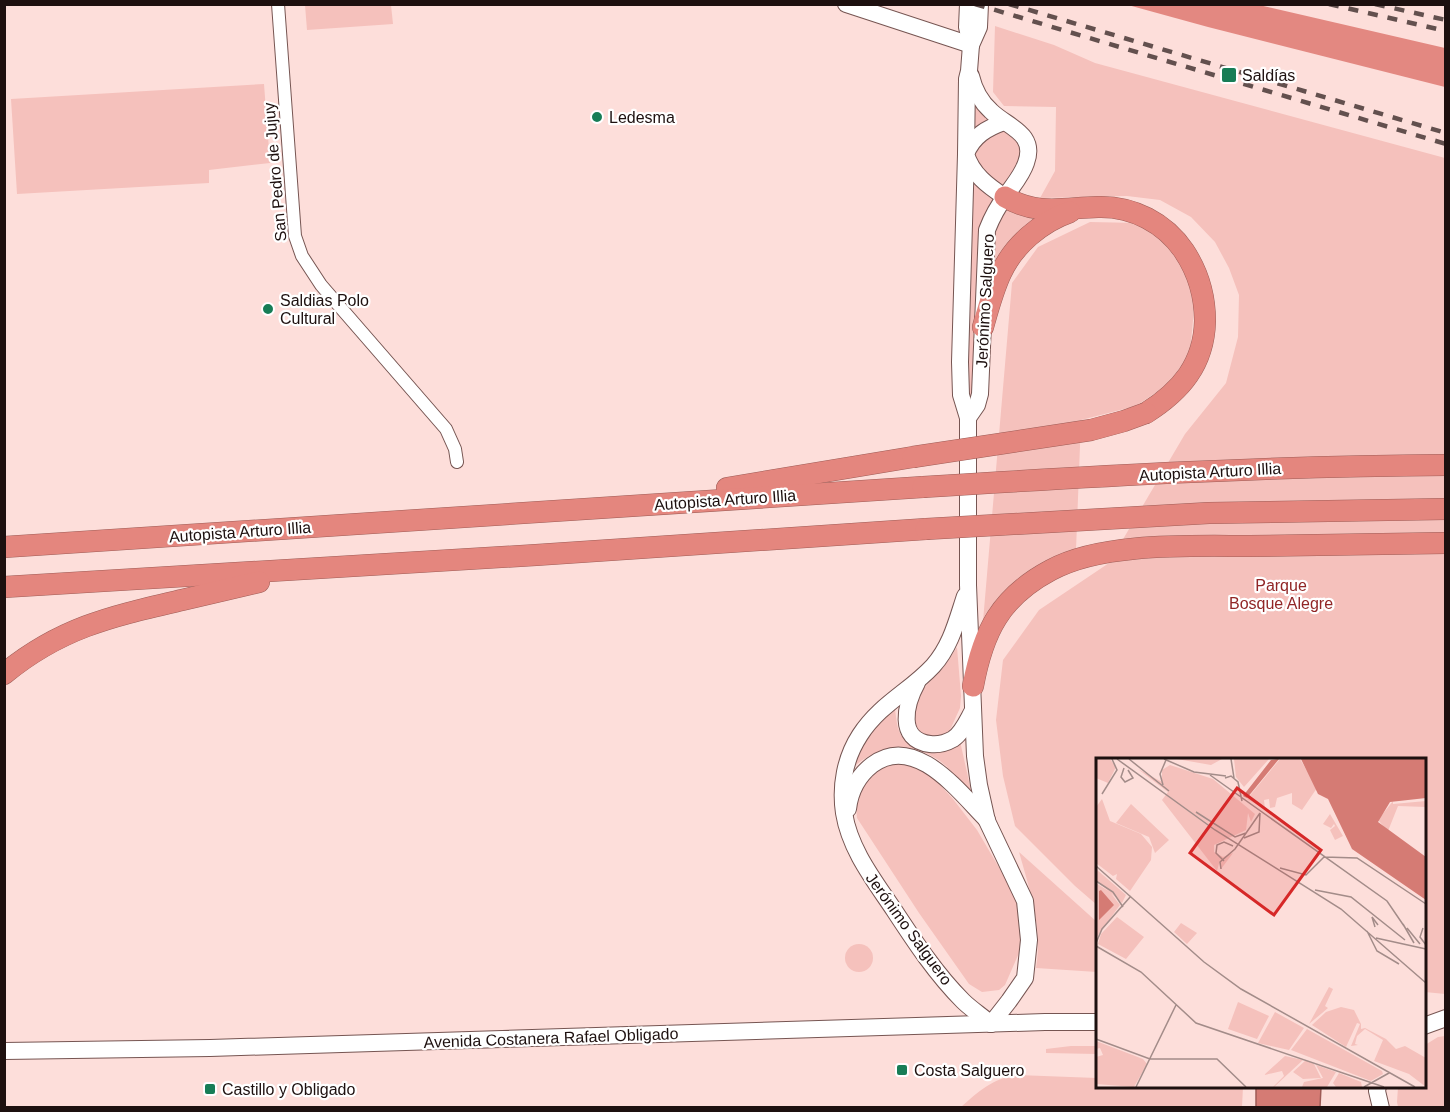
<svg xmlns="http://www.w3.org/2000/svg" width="1450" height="1112" viewBox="0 0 1450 1112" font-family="Helvetica,sans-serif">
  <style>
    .green { fill: #f5c1bc }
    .forest { fill: #e38881 }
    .water { fill: #d57b74; stroke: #9e5b56; stroke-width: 1.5 }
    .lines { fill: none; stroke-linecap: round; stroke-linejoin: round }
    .street-casing { stroke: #765552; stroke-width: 14 }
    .secondary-casing { stroke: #765552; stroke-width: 18 }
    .highway-casing { stroke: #9e5d57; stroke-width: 22 }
    .street { stroke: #fff; stroke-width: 12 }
    .secondary { stroke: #fff; stroke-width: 16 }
    .highway { stroke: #e4867e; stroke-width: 21 }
    .rail { stroke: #63504e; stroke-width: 4.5; stroke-dasharray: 10 10; stroke-linecap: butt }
    .highway-bridge-casing { stroke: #9e5d57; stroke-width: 22; stroke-linecap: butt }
    .highway-bridge { stroke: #e4867e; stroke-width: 21 }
    .poi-dot { fill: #177d56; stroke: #fff; stroke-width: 2 }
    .labels { text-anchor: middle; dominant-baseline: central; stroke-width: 4.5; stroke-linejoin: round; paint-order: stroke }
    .poi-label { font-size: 16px; fill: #1d100f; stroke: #fff; text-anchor: start }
    .street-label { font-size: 16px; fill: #1d100f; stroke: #fff }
    .park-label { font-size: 16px; fill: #912626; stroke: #fff }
    .inset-road { fill: none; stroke: #a38c89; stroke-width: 1.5 }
    .view { fill: #d62828; fill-opacity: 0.15; stroke: #d62828; stroke-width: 3 }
    .inset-edge { fill: none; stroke: #1d100f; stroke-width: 3 }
  </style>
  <rect width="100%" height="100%" fill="#fddeda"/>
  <g class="green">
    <path d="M305,5h86l2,19 -86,6z"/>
    <path d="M995,26l59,19 41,18 350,95v836l-20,-2 -1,-232h-326l-1,145 -22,-19 -60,-60 -12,-50 -7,-56 7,-60 36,-50 70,-47 76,-129 41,-51 12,-46 1,-42 -10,-27 -14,-26 -24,-25 -31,-17 -33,-4 -87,2 15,-27 1,-64 -52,-1 -11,-14z"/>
    <path d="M972,81l55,63 -22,52 63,16 -67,60 -21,122 -17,12z"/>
    <path d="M264,84l6,79 -61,7v13l-192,11 -6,-95z"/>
    <path d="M1090,222l48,1 33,19 24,56 -5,56 -23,31 -31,21 -55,14 -5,130 -94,83 30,-350 26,-36z"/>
    <path d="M957,647l4,49 -1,12 -10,22 -6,5 -14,3 -14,-7 -4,-17 5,-19 26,-27z"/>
    <path d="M895,709c3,22 2,27 22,39l43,-7 12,54c-10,-11 -20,-25 -32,-34 -32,-21 -63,-16 -90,9l15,-31 18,-20z"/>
    <path d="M910,763l20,11 23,25 24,31 37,63 6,20 2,20 -3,20 -14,32 -6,5 -17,2 -13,-8 -50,-71 -62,-95c-2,-20 4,-44 25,-52 8,-3 20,-2 28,-3z"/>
    <path d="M1019,852l78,70v50l-61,-4c7,-40 -6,-77 -17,-116z"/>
    <circle cx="859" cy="958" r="14"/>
    <path d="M1445,1036v71h-47l-1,-5 1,-15 26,-1 1,-41 13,-8z"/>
    <path d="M1071,1046h26v8l-51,-1v-4z"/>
    <path d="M1017,1075l80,3 1,8 145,1 -1,20h-281c17,-15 32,-29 56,-32z"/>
  </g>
  <path class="forest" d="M1128,5h131l186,43v39l-237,-60z"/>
  <path class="water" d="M1256,1087h65l-1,20h-64z"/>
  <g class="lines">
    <defs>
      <path id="street" d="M278,4l17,232 7,20 19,29 125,144 9,20 2,13"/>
      <g id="secondary">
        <path d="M846,4l125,41"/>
        <path d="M968,4l-1,23 4,18 -2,26 -2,8 -1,75 -6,208 1,33 7,23v167l7,171 4,29 8,36 38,80 4,39 -4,38 -16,23 -18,23"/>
        <path d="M971,45l8,-18 1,-23"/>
        <path d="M1004,122c-17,6 -31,14 -38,32 6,20 22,32 39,43"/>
        <path d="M968,418l9,-13 3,-11 7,-164c5,-13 11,-24 20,-36 7,-10 15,-19 19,-31 11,-30 -19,-36 -35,-52 -10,-9 -17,-22 -20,-35"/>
        <path d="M965,596c-8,24 -14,50 -32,70 -23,25 -53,38 -73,69 -15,23 -20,51 -16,78 6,37 30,67 50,97 21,32 42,64 69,91 8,8 19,15 28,23"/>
        <path d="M917,683c-11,20 -21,57 13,61 8,1 16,-1 23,-5 9,-6 14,-18 19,-27"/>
        <path d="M848,809c2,-17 10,-33 24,-44 43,-33 88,28 115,55"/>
        <path d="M1424,1026l22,-8"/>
        <path d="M4,1051l206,-3 835,-26h53"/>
        <path d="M1378,1086l-1,5 4,17"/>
      </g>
      <g id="highway">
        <path d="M1005,197c33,19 57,11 93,10 35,-1 67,16 86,44 14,21 21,45 21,70 -1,43 -24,70 -59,92"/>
        <path d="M983,327c5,-18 10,-37 18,-54 13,-28 40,-51 69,-61"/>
        <path d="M727,488l186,-31"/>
        <path d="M4,547l919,-60"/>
        <path d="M4,587l532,-32 390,-26"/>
        <path d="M4,674c57,-47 109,-58 178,-74 26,-6 51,-12 77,-18"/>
        <path d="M973,686c10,-54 27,-89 78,-116 51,-28 140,-24 198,-24 65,-1 131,-2 197,-3"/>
      </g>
    </defs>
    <use href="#street" class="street-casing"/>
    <use href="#secondary" class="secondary-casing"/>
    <use href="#highway" class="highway-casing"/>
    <use href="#street" class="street"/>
    <use href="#secondary" class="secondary"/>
    <use href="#highway" class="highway"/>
    <g class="rail">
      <path d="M975,4l471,140"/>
      <path d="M1009,4l437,129"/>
      <path d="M1329,4l117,27"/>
      <path d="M1375,4l71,16"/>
    </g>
    <defs>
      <g id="highway-bridge">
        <path d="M913,457l178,-27 33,-9 22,-8"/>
        <path d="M923,487c174,-11 348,-21 523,-22"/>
        <path d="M926,529l283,-16 237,-4"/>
      </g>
    </defs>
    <use href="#highway-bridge" class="highway-bridge-casing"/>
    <use href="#highway-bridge" class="highway-bridge"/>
  </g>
  <g class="poi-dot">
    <rect x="1221" y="67" width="16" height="16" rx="3"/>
    <circle cx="597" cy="117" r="6"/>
    <circle cx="268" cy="309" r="6"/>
    <rect x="896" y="1064" width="12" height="12" rx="3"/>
    <rect x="204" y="1083" width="12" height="12" rx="3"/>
  </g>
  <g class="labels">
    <g class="poi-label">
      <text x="1242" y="75">Saldías</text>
      <text x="609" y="117">Ledesma</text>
      <text x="280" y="300">Saldias Polo<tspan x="280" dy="18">Cultural</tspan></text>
      <text x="914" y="1070">Costa Salguero</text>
      <text x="222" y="1089">Castillo y Obligado</text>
    </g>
    <g class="street-label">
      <text transform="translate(275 172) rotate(-95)">San Pedro de Jujuy</text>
      <text transform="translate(985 301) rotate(-87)">Jerónimo Salguero</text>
      <text transform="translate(1210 472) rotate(-3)">Autopista Arturo Illia</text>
      <text transform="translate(725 500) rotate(-4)">Autopista Arturo Illia</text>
      <text transform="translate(240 532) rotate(-4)">Autopista Arturo Illia</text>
      <text transform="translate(909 929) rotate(54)">Jerónimo Salguero</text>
      <text transform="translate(551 1038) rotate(-2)">Avenida Costanera Rafael Obligado</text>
    </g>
    <g class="park-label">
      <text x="1281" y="585">Parque<tspan x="1281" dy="18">Bosque Alegre</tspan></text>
    </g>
  </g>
  <g transform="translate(1096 758)">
    <rect width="330" height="330" fill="#fddeda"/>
    <path d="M0,1h14l6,8 -8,16 -12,-5zM81,1h45l-11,6zM138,1h35l-25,28 -8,-10zM184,1h20l17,29 -15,22 -10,-6v-11l-15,5 -2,9 -5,1 -1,-9 -5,1 1,9 -18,-10zM74,7l43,14 42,35 -4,8 -3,-9 -2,17 -32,15v7l9,5 10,-4 -12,16 -1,-9 -3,11 -55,-71 6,-8 -30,-23 24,13v-12zM6,41l8,22 31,13 11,13 -1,13 -21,31 -14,-12 1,-5 -4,2 -17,-13v-56zM297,43v3l33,-3v6l-28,-1 -10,25 -10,-11zM35,46l38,36 -14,13 -6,-16 -33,-14zM234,56l13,22 -8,4 -5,-10 5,-4 -1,-2 -3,4 -8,-4zM0,111l30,26 -4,8 -26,-23zM0,125l14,9 10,13 -24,33zM21,159l27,20 -18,22 -28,-15 3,-10zM85,165l16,10 -10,11 -13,-12zM233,229l4,2 -8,17 3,2 -19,16zM142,244l31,14 -12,23 -29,-10zM245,249l13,3 7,14v5l4,-1 21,11 10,10 9,-3 21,12v29l-17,-13 -35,-13 9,-21 -18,-11 -8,7 -2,8 3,1 -7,1 9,-22 -3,-1 -11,24 -34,-22 14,-13zM179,254l29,16 -15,22 -31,-7zM211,271l75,42 1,3 -12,7 -80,-31zM0,283l47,18 4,5 -13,23 -38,-3v-27l7,-2 -3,-7 -4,1zM189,298l18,4 -29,27h-1l11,-11 -2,-5 -18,4zM210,302l8,4 7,14 -18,1 -10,-7zM220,307l20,7 -9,15h-25l2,-5 19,-4zM243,315l22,9 1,5h-26l-3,-4z" fill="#f5c1bc"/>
    <path d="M183,1l-32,39 -4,-2 28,-36zM205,1h125v39l-36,4 -12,20 48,35v43l-74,-51 -24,-50 -10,-5zM5,132l13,15 -15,15v-29z" fill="#d57b74"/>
    <path class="inset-road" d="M21,1l98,71 126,79 85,74M33,1l40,32M68,1l30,13 32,4M135,1l3,19M28,10l-3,9 4,5 8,-4 -5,-8M114,17l177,126 17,25M129,20l6,-2 7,6 4,19M67,27l-3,-11 6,-14M6,36l15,-24 -5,-11M100,54l39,25 11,-4M148,80l15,-6 1,-19M228,99l33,1 69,46M128,103l-8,-8 1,-8 7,-3 9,4M0,108l108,96 37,27 174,98M184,110l26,7 18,-18M125,111l-1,-7 15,-13 25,-36M0,123l17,11 10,15M219,132l36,7 54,43M307,166l11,19M279,169l-3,-10 6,8M311,170l13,16M327,170l-3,9 6,8M271,173l10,20 22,13M280,180l50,11M0,185l6,-14 29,-33M0,188l45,26 55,51 188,64M0,281l54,20h67l29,28M40,329l40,-82M268,329l25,-14"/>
    <path class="view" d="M141,30l84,62 -47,65 -84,-62z"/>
    <rect width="330" height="330" class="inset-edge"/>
  </g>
  <rect width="1450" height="1112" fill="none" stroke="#1d100f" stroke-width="12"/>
</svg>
